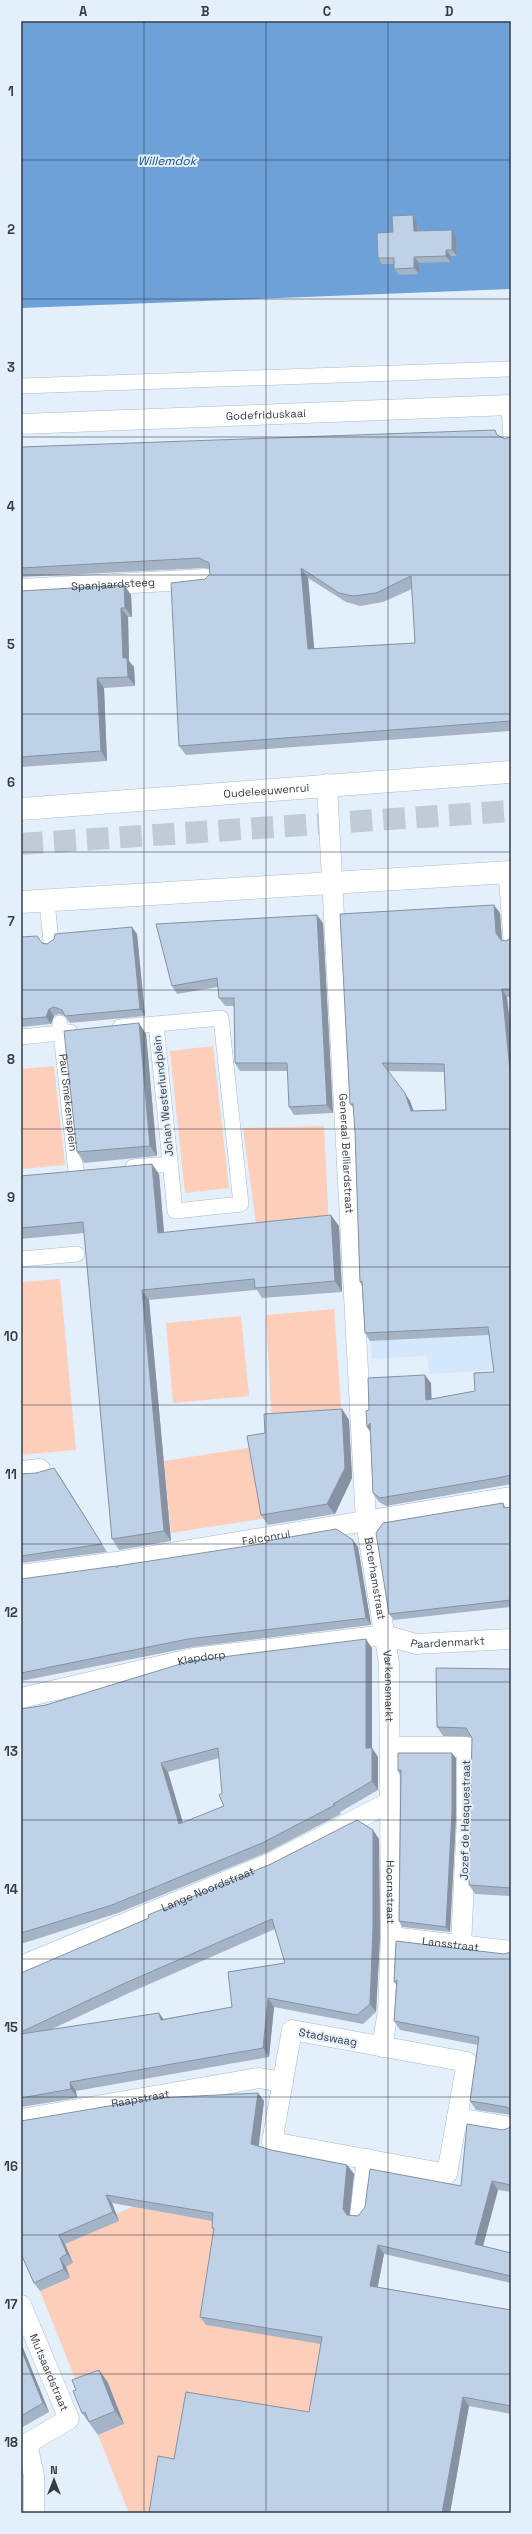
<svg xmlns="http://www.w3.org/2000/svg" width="532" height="2534" viewBox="0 0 532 2534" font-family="'Space Grotesk',sans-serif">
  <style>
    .built { fill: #d4e8fd }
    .green { fill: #fdceb9 }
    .water { fill: #6ea1d8 }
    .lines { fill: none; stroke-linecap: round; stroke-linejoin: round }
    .secondary-tunnel { stroke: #c1cbd7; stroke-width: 22; stroke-dasharray: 22 11; stroke-linecap: butt }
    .pedestrian-casing { stroke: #a7b9cd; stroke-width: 16 }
    .minor-casing { stroke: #a7b9cd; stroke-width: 21 }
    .tertiary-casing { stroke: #a7b9cd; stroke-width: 23 }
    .pedestrian { stroke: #fff; stroke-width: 15 }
    .minor { stroke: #fff; stroke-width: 20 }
    .tertiary { stroke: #fff; stroke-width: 22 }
    .wall { fill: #a4b4c6; fill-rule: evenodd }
    .shaded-wall { fill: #8692a1 }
    .building { fill: #bfd1e6; stroke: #8692a1; fill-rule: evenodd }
    .grid { fill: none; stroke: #353c45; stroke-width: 1; stroke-opacity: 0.55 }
    .labels { text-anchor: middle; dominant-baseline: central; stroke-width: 4; stroke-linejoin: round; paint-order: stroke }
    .street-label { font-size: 11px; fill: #353c45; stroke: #e4effc }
    .water-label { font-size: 12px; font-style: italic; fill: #1b5084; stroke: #e4effc }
    .neatline { fill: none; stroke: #353c45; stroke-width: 1.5 }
    .grid-label { font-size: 13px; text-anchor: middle; font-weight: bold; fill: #353c45 }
  </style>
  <rect width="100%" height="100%" fill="#e4effc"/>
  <path class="built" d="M493,1335l5,35 -69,4 -2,-18 -55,3 -2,-18z"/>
  <g class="green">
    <path d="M213,1046l16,142 -44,5 -15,-142z"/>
    <path d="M54,1066l11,99 -44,4v-100z"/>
    <path d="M324,1126l5,100 -72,5 -14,-103z"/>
    <path d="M60,1279l16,171 -55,5v-173z"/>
    <path d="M334,1309l8,110 -70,5 -6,-109z"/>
    <path d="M241,1316l8,80 -76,7 -7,-80z"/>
    <path d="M254,1447l13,71 -96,15 -7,-72z"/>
    <path d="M136,2205l3,3 80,14 109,123 -13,76 -158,92h-28l-31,-78 26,-11 -16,-41 -27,10 -41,-102 30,-13 -4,-11 7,-4 -10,-25z"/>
  </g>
  <path class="water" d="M21,21h490v268l-490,19z"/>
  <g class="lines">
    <path class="secondary-tunnel" d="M21,844l490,-33"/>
    <defs>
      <g id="pedestrian">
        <path d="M21,386l490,-17"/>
        <path d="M509,405l2,34"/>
        <path d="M506,872l5,68"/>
        <path d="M47,901l4,41"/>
        <path d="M221,1018l20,186 -66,7 -19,-187z"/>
        <path id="s1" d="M60,1023l16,149"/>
        <path d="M120,1027l36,-3"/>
        <path d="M21,1037l49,-5"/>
        <path d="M133,1167l37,-3"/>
        <path d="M21,1259l56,-5"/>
      </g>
      <g id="minor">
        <path id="s2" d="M21,424l490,-19"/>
        <path id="s3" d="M21,589l185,-10"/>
        <path id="s4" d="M327,784l39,738 23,141 2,274 -3,74 -6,36"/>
        <path d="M21,1471l19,-2"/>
        <path id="s5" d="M21,1575l95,-13 395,-65"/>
        <path id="s6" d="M21,1698l173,-40 191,-23 31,9 95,-5"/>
        <path d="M390,1747h77v71l-6,127"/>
        <path id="s7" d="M391,1937l120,14"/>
        <path id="s8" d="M21,1966l252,-104 117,-60"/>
        <path d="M292,2030l175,32 -20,112 -175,-32z"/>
        <path d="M457,2118l54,9"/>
        <path id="s9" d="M21,2119l238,-41 24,4"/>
        <path d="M360,2214l7,-55"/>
        <path id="s10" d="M21,2305l48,114 -48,28"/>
        <path d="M27,2443l7,33v37"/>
      </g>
      <g id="tertiary">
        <path id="s11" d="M21,809l490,-37"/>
        <path d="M21,902l490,-30"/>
      </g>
    </defs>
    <use href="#pedestrian" class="pedestrian-casing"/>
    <use href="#minor" class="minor-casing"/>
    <use href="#tertiary" class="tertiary-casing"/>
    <use href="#pedestrian" class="pedestrian"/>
    <use href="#minor" class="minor"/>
    <use href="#tertiary" class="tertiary"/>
  </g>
  <g class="wall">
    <path d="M413,215l4,6 1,10 38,5 1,20h-6v6l-32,1v11l-20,1 -5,-6v-5h-12l-4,-6 15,-26z"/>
    <path d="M511,434v297l-325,24 -7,-9 26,-167 5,-5 -1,-5 -4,-1 -184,9v-130l479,-11 5,3 5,-2zM308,578l38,24 14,4 23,-4 29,-13 3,54 -101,6z"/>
    <path d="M124,585l7,10 1,22h-4l1,44 5,6 1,19 -31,2 3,73 -86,6v-176z"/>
    <path d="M500,913l2,27 4,1 5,-3v59h-4l4,36v451l-125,22 -8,-5 -5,-8 -3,-62 -3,-4 2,-17 62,-27v16l44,-8 19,-19 -5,-37 -119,6 -5,-8 -3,-47 -2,-4 -5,-150 -1,-23 -4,-5zM388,1071l56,1 2,38 -32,1 -4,-10z"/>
    <path d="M323,923l10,190 -39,2 -5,-8 -1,-36h-48l-5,-8 -1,-57h-9l-6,-8 -1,-11 -41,7 -5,-8z"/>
    <path d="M137,934l8,82 -75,7 -5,-7 -6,-2 -5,2 -3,8 -30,3v-90l26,7z"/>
    <path d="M146,1034l11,122 -73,7 -7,-11z"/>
    <path d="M159,1174l5,59 175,-7 3,66 -80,6 -5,-8 -108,10 22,241 -52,9 -7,-11 -28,-306 -63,6v-63z"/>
    <path d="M342,1409l7,11 3,58 -17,36 -67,11 -7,-10 4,-82z"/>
    <path d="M21,1474l38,1 48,77 -86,11z"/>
    <path d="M503,1503l3,5 5,-1v100l-117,13 -5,-6z"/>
    <path d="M358,1547l13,78 -178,22 -172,34v-102l96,-11z"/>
    <path d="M372,1648v100l6,9v33l-38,22 1,2 -73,38 -150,61 -97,31v-235zM219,1758l5,48 -41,17 -15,-51z"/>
    <path d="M511,1669v227l-36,-2 -6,-9 3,-147v-1l-29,-1 -6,-9z"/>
    <path d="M398,1753l58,5v60l-6,114 -48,-5 -3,-6 1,-146 -2,-4z"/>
    <path d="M379,1839l1,98 -4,75 -13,12 -89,-17 -5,50 -193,34 1,7 -56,9v-134zM275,1929l10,34 -53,44 -69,12 -4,-6 -109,17 79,-37z"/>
    <path d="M396,1941l108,13 7,-2v163l-35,-5 -6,-9 8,-56 -78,-15 -6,-9 2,-36 -2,-3z"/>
    <path d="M258,2093l6,8 -6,45 13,4 76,15 7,9 -4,41 8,1 103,-30 42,-56 8,-3v65l-13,-2 -15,56 28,7v30l-127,-29 -6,33 133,23v104l-42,-8 -19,107h-301l25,-54 135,-47 12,-68 -115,-19 -6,-8 14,-87 -2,-2v-7l-100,-18 7,18 -54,23 8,19 -7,4 4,11 -30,13 -6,-8 -13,-162z"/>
    <path d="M21,2343l28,69 -28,16z"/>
    <path d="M99,2370l9,13 16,41 -26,11 -16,-22 -6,-23z"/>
  </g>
  <g class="shaded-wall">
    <path d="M413,215l4,6 1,16 -4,-6z"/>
    <path d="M452,230l4,6 1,20 -5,-6z"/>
    <path d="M446,250l5,6v6l-5,-6z"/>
    <path d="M414,257l5,6v11l-5,-6z"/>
    <path d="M301,568l7,10 7,80 -7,-9z"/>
    <path d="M124,585l7,10 1,22 -7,-9z"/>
    <path d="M121,608l7,9 1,44 5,6 1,19 -7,-9 -5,-19z"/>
    <path d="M97,678l7,10 3,73 -6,-10z"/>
    <path d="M494,905l6,8 2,28 -6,-8z"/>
    <path d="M317,915l6,8 10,190 -6,-8z"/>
    <path d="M132,927l5,7 8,82 -5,-7z"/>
    <path d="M502,989l5,8 4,36v48z"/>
    <path d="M49,1009l5,7 -3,8 -5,-7z"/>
    <path d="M139,1023l7,11 11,122 -7,-10z"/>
    <path d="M405,1093l5,8 6,18 -5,-8z"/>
    <path d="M152,1164l7,10 6,70 -7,-11z"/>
    <path d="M331,1215l8,11 3,66 -7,-11z"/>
    <path d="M142,1290l7,10 22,241 -7,-10z"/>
    <path d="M425,1375l6,8 1,25 -6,-8z"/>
    <path d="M342,1409l7,11 3,58 -17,36 -8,-10z"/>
    <path d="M370,1423l3,12 -6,-8z"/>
    <path d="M54,1468l5,7 48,77 -5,-8z"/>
    <path d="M353,1540l5,7 13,78 -5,-7z"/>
    <path d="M366,1639l6,9v100l6,9v33l-6,-9 -6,-33z"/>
    <path d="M452,1753l4,5v60l-6,114 -4,-5z"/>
    <path d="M161,1763l7,9 18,61 -7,-9z"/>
    <path d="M373,1830l6,9 1,98 -4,75 -6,-8z"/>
    <path d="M268,1998l6,9 -5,50 -6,-9z"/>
    <path d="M159,2013l6,8 -4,-1z"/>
    <path d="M70,2082l6,9 1,7 -6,-9z"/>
    <path d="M258,2093l6,8 -6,52 -7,-9z"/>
    <path d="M347,2165l7,9 -5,44 -6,-9z"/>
    <path d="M492,2181l6,9 -17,63 -6,-9z"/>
    <path d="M106,2195l6,8 7,18 -6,-9z"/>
    <path d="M59,2235l6,9 8,19 -6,-9z"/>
    <path d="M378,2245l6,9 -8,40 -6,-8z"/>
    <path d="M60,2258l6,9 4,11 -6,-9z"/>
    <path d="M21,2343l28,69 -6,-9 -22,-54z"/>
    <path d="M99,2370l9,13 16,41 -9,-13z"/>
    <path d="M463,2397l6,9 -19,107h-8z"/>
  </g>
  <g class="building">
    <path d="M413,215l1,16 38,-1v20h-6v6l-32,1v11l-20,1v-11h-16l-1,-25 16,-1 -1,-16z"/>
    <path d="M495,430l2,5 8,4 5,-2 1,-3v287l-332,25 -8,-163 34,-4 5,-5 -1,-11 -10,-5 -178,10v-121zM301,568l38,25 14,3 23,-3 35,-17 4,67 -107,6z"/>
    <path d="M124,585l1,23h-4l2,50h4l1,19 -31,1 4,73 -80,6v-166z"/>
    <path d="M494,905l2,28 5,7 5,1 5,-3v51h-9l9,92v394l-14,3 -117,20 -7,-5 -3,-70 -3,4 -1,-16 3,-1 -1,-32 57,-3 1,25 49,-9 -1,-18 20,-1 -6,-45 -123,6 -3,-52 -2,1 -5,-150 -2,-28h-3l-10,-190zM382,1063l62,1 2,46 -35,1 -6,-18z"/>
    <path d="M317,915l10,190 -38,2 -2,-44h-52l-1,-65h-15l-2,-20 -45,8 -16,-62z"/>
    <path d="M132,927l8,82 -75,7 -3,-6 -8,-3 -5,2 -3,8 -25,2v-82l16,-1 5,7 5,1 7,-5 1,-5z"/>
    <path d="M139,1023l11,123 -73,6 -13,-121z"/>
    <path d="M152,1164l6,69 173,-18 4,66 -80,7 -1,-9 -112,11 22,241 -52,8 -29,-317 -62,6v-52z"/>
    <path d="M342,1409l3,59 -18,36 -66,11 -14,-79 18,-3 -1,-19z"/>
    <path d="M54,1468l48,76 -81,12v-82l15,-1z"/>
    <path d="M503,1503l1,5 7,-1v93l-122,14 -13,-81 7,-10z"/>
    <path d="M336,1529l17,11 13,78 -178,21 -167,34v-94l95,-13 1,2v-2l150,-23v-2z"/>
    <path d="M366,1639v109h6v33l-39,23 2,1 -73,38 -150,62 -91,28v-224l25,-4 144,-44zM218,1748l4,45 -3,2 5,11 -45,18 -18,-61z"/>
    <path d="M436,1668l75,1v219l-42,-3 3,-147 -6,-10 -29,-1z"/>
    <path d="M398,1753h54v59l-6,115 -47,-6 2,-151 -3,1z"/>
    <path d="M357,1820l16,10v98l-3,76 -13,11 -89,-17 -5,50 -193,34 1,7 -50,9v-64l138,-21 2,7 71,-13 -4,-35 57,-9 -13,-44 -149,65 -102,48v-59l128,-55 -1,-3 123,-51z"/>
    <path d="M396,1941l108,13 7,-2v158l-4,-3 -37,-6 9,-64 -85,-16 3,-41 -3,2z"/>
    <path d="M258,2093l-7,51 20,6 76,15 -4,44 4,6 11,1 7,-9 5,-38 91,17 6,-62 36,6 8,-3v58l-19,-4 -17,63 36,9v23l-133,-31 -8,41 141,24v96l-48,-9 -21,116h-293l9,-57 16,3 12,-67 123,20 13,-75 -122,-20 14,-89h-2l1,-15 -107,-18 7,17 -54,23 8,19 -7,4 4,11 -30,14 -13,-29v-133l135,-23z"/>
    <path d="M21,2349l22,54 -22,13z"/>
    <path d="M99,2370l16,41 -26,11 -4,-10 -3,1 -9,-22 3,-1 -4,-10z"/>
  </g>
  <path class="grid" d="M144,21v2492M266,21v2492M388,21v2492M21,160h490M21,299h490M21,437h490M21,575h490M21,714h490M21,852h490M21,990h490M21,1129h490M21,1267h490M21,1405h490M21,1544h490M21,1682h490M21,1820h490M21,1959h490M21,2097h490M21,2235h490M21,2374h490"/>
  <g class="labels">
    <g class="street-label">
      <text stroke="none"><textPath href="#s2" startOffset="245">Godefriduskaai</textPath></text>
      <text stroke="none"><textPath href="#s3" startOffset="92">Spanjaardsteeg</textPath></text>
      <text stroke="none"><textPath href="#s11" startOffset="246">Oudeleeuwenrui</textPath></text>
      <text transform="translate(163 1096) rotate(-96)">Johan Westerlundplein</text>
      <text stroke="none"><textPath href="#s1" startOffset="80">Paul Smekensplein</textPath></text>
      <text stroke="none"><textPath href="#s4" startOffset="370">Generaal Belliardstraat</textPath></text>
      <text stroke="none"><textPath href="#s5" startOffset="248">Falconrui</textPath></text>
      <text stroke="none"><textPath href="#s4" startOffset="796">Boterhamstraat</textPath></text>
      <text stroke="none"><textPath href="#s6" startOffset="434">Paardenmarkt</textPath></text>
      <text stroke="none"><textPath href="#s6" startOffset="185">Klapdorp</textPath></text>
      <text stroke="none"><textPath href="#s4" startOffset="905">Varkensmarkt</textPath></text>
      <text transform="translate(465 1820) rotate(-89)">Jozef de Hasquestraat</text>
      <text stroke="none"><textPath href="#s8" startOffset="202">Lange Noordstraat</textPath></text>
      <text stroke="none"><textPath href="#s4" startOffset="1111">Hoornstraat</textPath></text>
      <text stroke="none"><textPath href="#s7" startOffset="60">Lansstraat</textPath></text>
      <text transform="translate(328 2037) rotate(10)">Stadswaag</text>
      <text stroke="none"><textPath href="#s9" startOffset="121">Raapstraat</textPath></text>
      <text stroke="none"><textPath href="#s10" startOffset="73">Mutsaardstraat</textPath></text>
    </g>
    <g class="water-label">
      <text x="167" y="161">Willemdok</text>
    </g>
  </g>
  <rect width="532" height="2534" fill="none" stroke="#e4effc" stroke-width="44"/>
  <g transform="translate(54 2480)" stroke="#e4effc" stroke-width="3" paint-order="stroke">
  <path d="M0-3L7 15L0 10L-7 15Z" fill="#353c45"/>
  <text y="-6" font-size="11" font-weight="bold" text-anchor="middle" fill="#353c45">N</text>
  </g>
  <rect x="22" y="22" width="488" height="2490" class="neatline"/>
  <g class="grid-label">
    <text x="83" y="16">A</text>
    <text x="205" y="16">B</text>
    <text x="327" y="16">C</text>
    <text x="449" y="16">D</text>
    <text x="11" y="96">1</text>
    <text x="11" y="234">2</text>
    <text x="11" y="372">3</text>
    <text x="11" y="511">4</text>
    <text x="11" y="649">5</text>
    <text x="11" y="787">6</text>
    <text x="11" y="926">7</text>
    <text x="11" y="1064">8</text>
    <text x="11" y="1202">9</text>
    <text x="11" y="1341">10</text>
    <text x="11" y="1479">11</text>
    <text x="11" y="1617">12</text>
    <text x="11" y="1756">13</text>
    <text x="11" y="1894">14</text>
    <text x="11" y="2032">15</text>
    <text x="11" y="2171">16</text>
    <text x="11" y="2309">17</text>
    <text x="11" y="2447">18</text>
  </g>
</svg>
